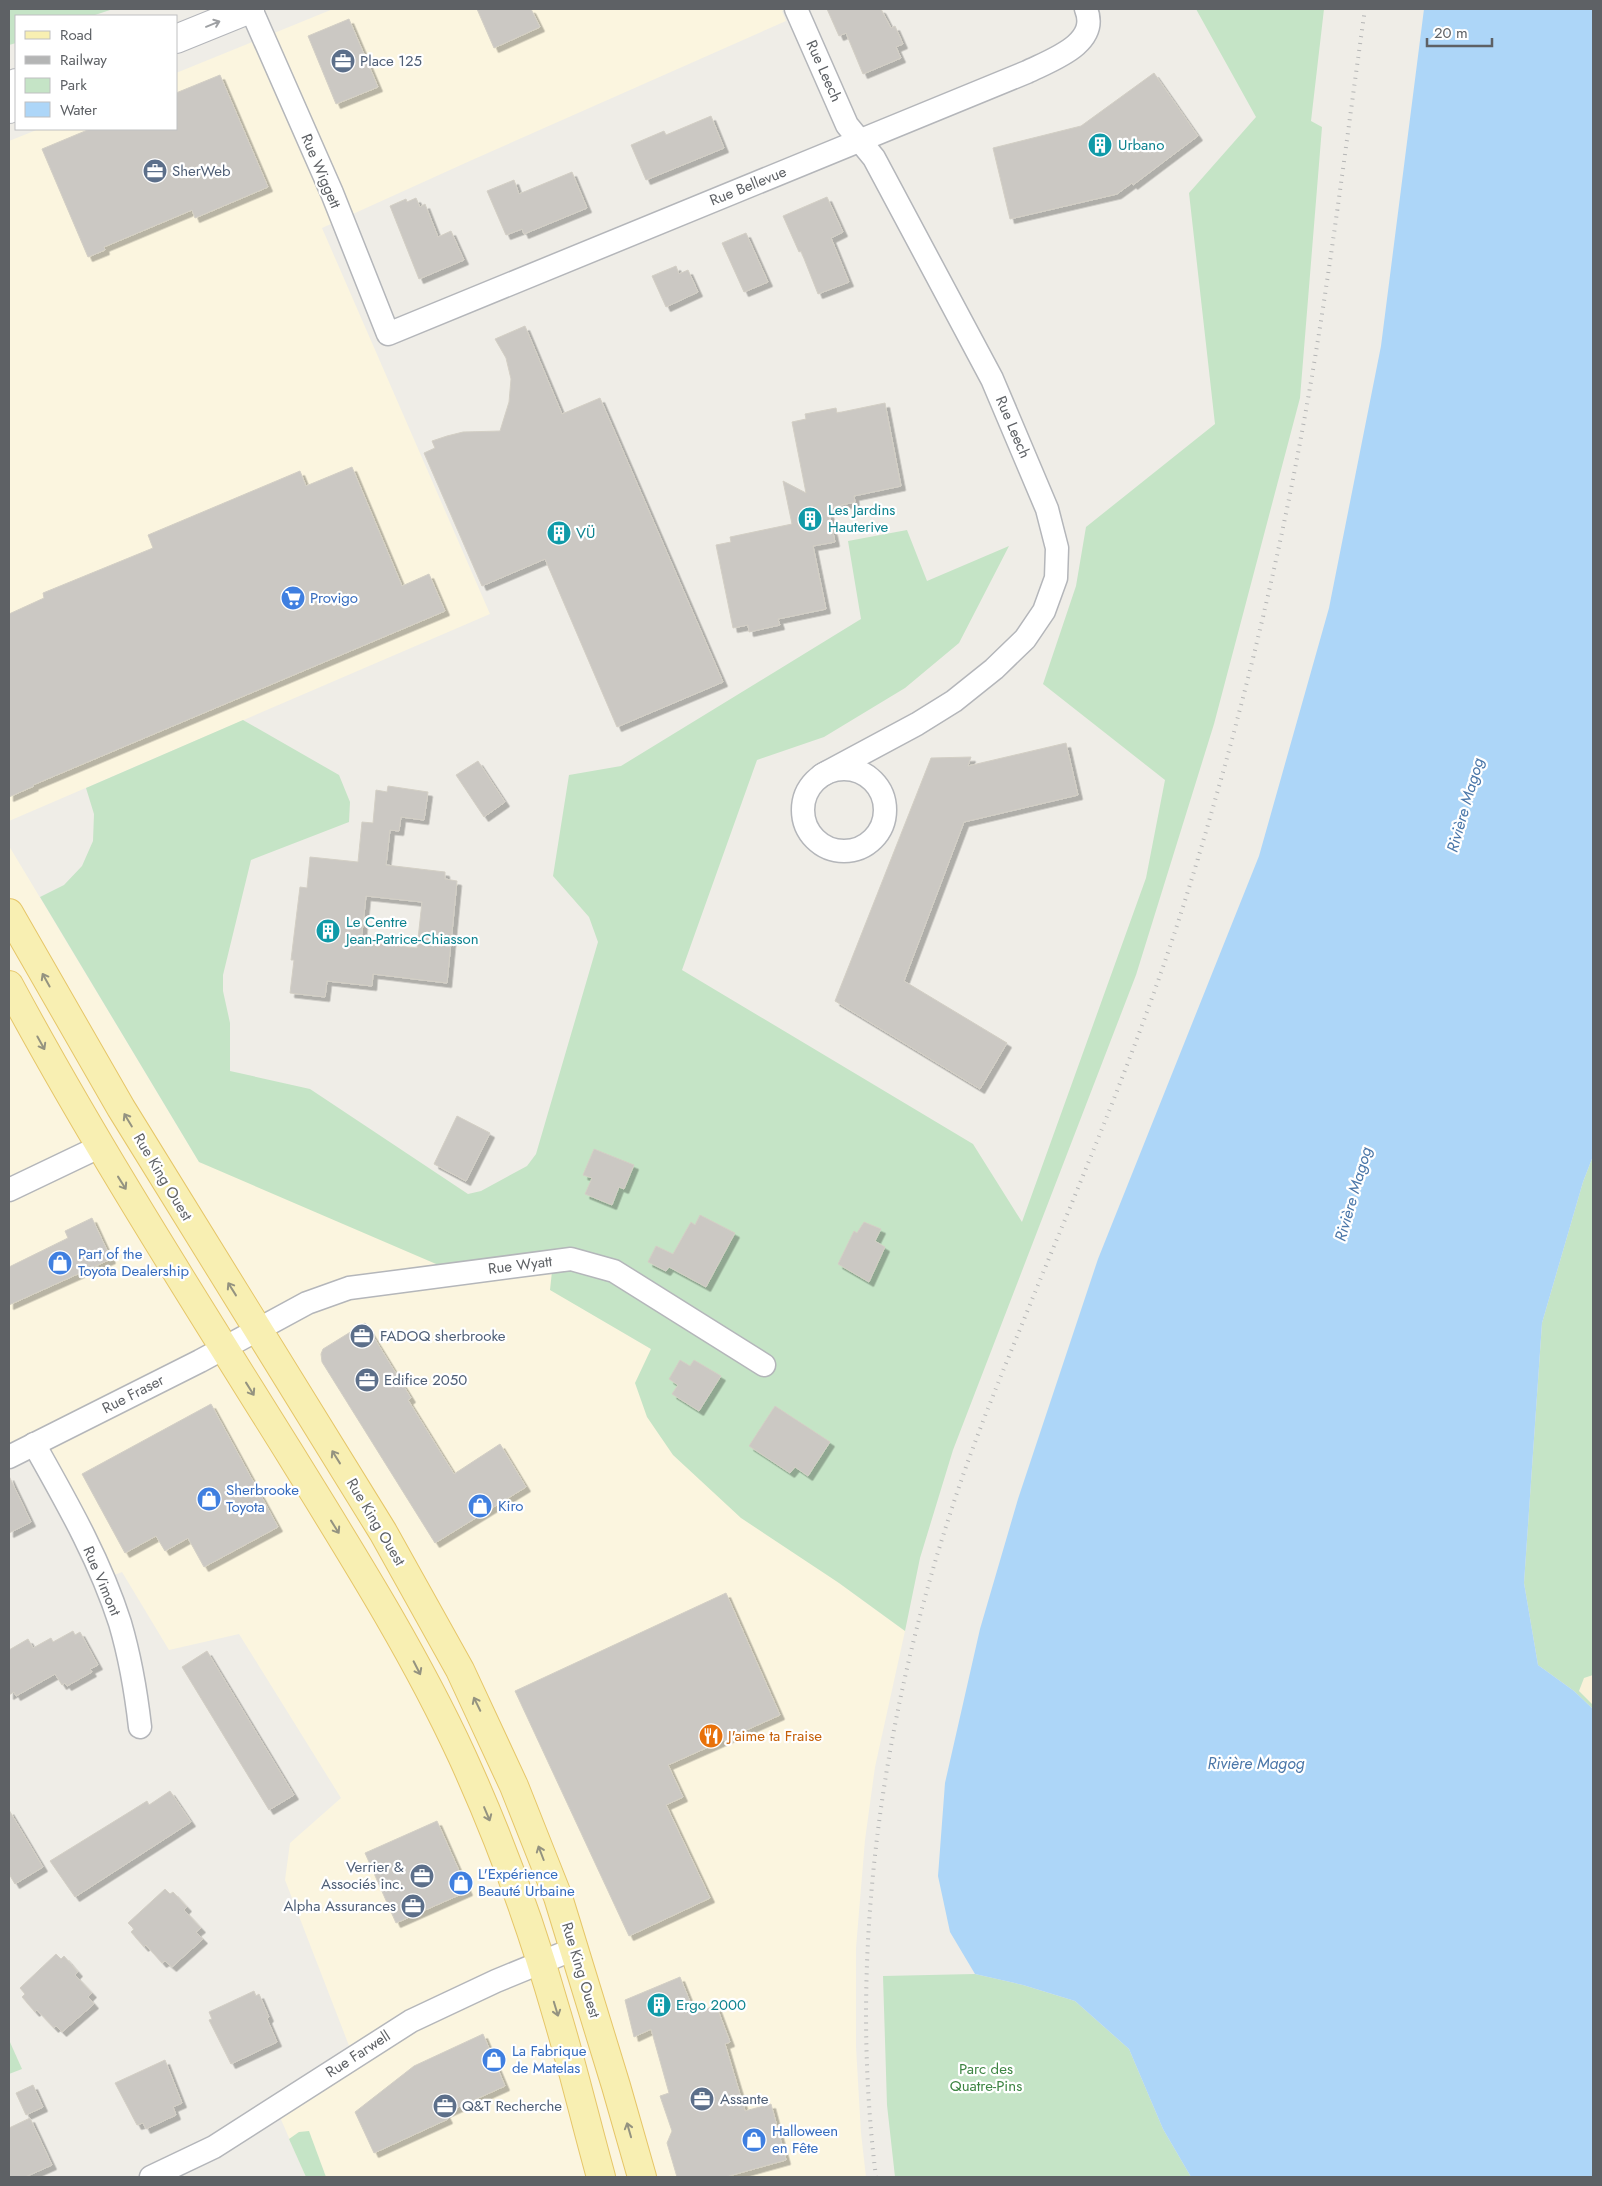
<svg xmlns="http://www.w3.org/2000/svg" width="1602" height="2186" viewBox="0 0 1602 2186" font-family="Jost,sans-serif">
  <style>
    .commercial { fill: #fbf5df }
    .green { fill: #c5e4c6 }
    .sand { fill: #f8f1d9 }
    .water { fill: #add6f8 }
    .building { fill: #cbc8c3; stroke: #d3cfc5; fill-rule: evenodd; filter: url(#shadow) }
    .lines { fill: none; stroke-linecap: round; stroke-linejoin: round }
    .street-casing { stroke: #b4b6ba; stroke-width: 25 }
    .secondary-casing { stroke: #b3b5ba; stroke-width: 30 }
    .primary-casing { stroke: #e6c668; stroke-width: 30 }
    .street { stroke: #fff; stroke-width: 22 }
    .secondary { stroke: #fff; stroke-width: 28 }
    .primary { stroke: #f8efb2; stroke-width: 28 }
    .rail { stroke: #b4b5b5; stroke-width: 4; stroke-dasharray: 1 6; stroke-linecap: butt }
    .oneway { stroke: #9ea0a3 }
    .oneway2 { stroke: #949380 }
    .labels { text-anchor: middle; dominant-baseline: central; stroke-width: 4.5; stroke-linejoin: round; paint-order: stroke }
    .service-label { font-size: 15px; fill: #4e5e75; stroke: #fff; text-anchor: start }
    .street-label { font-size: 15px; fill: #5e6165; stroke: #fff }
    .culture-label { font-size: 15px; fill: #0d838f; stroke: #fff; text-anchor: start }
    .shop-label { font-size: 15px; fill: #366cbe; stroke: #fff; text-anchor: start }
    .food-label { font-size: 15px; fill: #c56008; stroke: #fff; text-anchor: start }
    .park-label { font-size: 15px; fill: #3e8543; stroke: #fff }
    .water-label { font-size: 16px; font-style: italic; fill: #4b77a9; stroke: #fff }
  </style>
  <defs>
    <filter id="shadow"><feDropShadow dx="4.5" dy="4.5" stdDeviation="0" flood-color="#0004"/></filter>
  </defs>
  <rect width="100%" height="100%" fill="#efede7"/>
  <g class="commercial">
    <path d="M333,9h454l-5,2 4,10 -314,139 -150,68 168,386 -481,207v-680l30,-12h137v-56z"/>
    <path d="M9,846l190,316 354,100 -2,28 100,59 188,234 66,48 -30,136 -10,73 -9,108v99l5,86 5,44h-560l-30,-69 77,-52 -68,-176 5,-37 51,-45 -102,-164 -70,16 -47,-78 -18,7 -70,-135 -25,13z"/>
  </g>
  <g class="green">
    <path d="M9,9h104l-21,7h-76v27l-7,2z"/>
    <path d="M1196,9h128l-13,112 11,6 -22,271 -86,326 -78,251 -183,475 -33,108 -15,73 -66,-48 -98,-65 -68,-63 -26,-38 -12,-34 16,-34 -101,-59 3,-28 -96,11 -258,-111 -159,-265 24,-12 18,-19 11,-25 1,-27 -8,-26 157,-68 96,55 11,27 -1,20 -98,38 -28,115v16l7,32v48l80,18 158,105 13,-3 46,-25 9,-12 62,-212 -9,-25 -36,-41 16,-101 52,-9 240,-147 -13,-78 59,-11 20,51 82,-35 -50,97 -54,45 -81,49 -67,23 -75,210 291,174 49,78 124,-344 19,-98 -122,-96 33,-98 10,-59 129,-103 -26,-231 67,-76z"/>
    <path d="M1593,1156v553l-19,-18 -36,-26 -14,-82 18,-260 41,-141z"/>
    <path d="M975,1974l48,11 52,16 54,48 34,80 28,48h-296l-8,-72 -4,-129z"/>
    <path d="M9,2040l13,29 -13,5z"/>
    <path d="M309,2131l17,46h-20l-17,-38 10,-7z"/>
  </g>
  <path class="sand" d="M1593,1675v30l-14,-14 5,-13z"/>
  <path class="water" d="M1424,9h169v1147l-10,26 -41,141 -18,260 14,82 36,26 19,18v468h-402l-28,-48 -34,-80 -54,-48 -52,-16 -48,-11 -25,-42 -12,-56 7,-93 35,-154 38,-130 80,-240 161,-403 70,-248 52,-262z"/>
  <g class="building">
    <path d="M477,9h54l9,18 -46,21z"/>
    <path d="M827,9h54l10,19 4,-2 8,18 -7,3 5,11 -38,16 -17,-41 -7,3z"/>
    <path d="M349,19l29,68 -42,17 -28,-68z"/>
    <path d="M1154,73l44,63 -65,49 -1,-2 -15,11 -107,25 -17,-71 88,-22z"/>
    <path d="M220,75l48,112 -73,31 -3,-8 -88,37 1,3 -17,7 -46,-108 48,-20h86v-36z"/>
    <path d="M711,116l13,32 -78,32 -15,-35 33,-14 2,4z"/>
    <path d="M572,172l15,36 -63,26 -2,-5 -16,6 -19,-44 27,-11 5,14z"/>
    <path d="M827,197l16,35 -12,6 18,44 -31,12 -17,-43 -2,1 -16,-36z"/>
    <path d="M416,198l4,9 5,-3 13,33 13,-6 13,29 -45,19 -29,-73 16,-7 1,3z"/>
    <path d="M746,233l22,49 -24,10 -22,-49z"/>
    <path d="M676,266l3,8 9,-4 10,22 -32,15 -14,-31z"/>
    <path d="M525,326l37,88 38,-16 123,284 -106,45 -72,-168 -63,27 -58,-133 11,-5 -3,-7 15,-5 16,-4 37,-1 9,-29 2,-23 -5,-21 -11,-19z"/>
    <path d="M885,403l16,83 -47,10 1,6 -27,6 7,34 -22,4 13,63 -48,10 2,6 -31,7 -1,-7 -15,3 -17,-83 15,-3 -1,-5 62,-13 -9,-43 23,12 -14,-71 14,-3 -1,-5 31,-6 1,5z"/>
    <path d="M352,467l50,119 27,-12 16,37 -412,174 1,1 -25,11v-183l35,-16 -1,-5 110,-45 -5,-13 152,-64 6,15z"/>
    <path d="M1066,743l12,52 -114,27 -60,159 103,62 -27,46 -145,-88 96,-243 40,-1 -3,9z"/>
    <path d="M478,761l27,41 -21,15 -28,-42z"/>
    <path d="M388,786l40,6 -4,28 -23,-3 -2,14 -9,-1 -4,35 59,7v7l12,2 -10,102 -74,-9 -1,12 -45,-5 -2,16 -35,-4 4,-33h-3l9,-73 7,1 3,-31 48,5 4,-40 11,1 3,-33 11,2zM366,896l56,6 -5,46 -56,-6z"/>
    <path d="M457,1116l33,17 -24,48 -32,-17z"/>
    <path d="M594,1149l40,16 -10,24 -5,-2 -7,18 -27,-11 7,-16 -9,-3z"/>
    <path d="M700,1215l35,18 -29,54 -37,-20 -3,4 -18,-9 8,-16 17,8 18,-32 4,3z"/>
    <path d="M92,1218l19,41 -102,46v-38l59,-29 -3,-7z"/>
    <path d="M864,1222l17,7 -6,12 10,6 -16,35 -31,-18 16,-33 3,2z"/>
    <path d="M365,1323l46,75 -3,2 46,74 46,-30 26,43 -91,56 -113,-181 -1,-8 2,-5z"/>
    <path d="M680,1360l10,6 4,-6 27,16 -22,35 -27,-17 6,-9 -9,-6z"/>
    <path d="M211,1404l67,123 -74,40 -16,-29 -23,13 -9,-15 -31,17 -43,-79z"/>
    <path d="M775,1406l55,36 -22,34 -13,-9 -5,6 -41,-27z"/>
    <path d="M9,1476l22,46 -22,11z"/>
    <path d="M726,1593l54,122 -112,50 15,32 -17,8 44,93 -81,38 -114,-245z"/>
    <path d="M73,1631l2,4 5,-3 18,33 -8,4 2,3 -25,14 -2,-3 -3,2 -7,-11 -39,22 -2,-4 -5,3v-45l19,-11 5,9 18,-10 2,4z"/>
    <path d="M207,1651l87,144 -25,15 -87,-143z"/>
    <path d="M170,1791l21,31 -116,75 -25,-36 81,-50 16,-10 2,4z"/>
    <path d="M9,1810l34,57 -28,17 -6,-10z"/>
    <path d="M437,1821l31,70 -72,32 -31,-70z"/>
    <path d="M165,1889l5,5 3,-2 14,15 -3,3 17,18 -5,4 7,7 -31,28 -7,-6 -3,2 -16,-18 -2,2 -13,-15 3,-3 -6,-6z"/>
    <path d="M56,1954l5,5 3,-3 14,16 -3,3 17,18 -4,4 6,7 -32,28 -6,-6 -2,2 -17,-18 -2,2 -13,-15 3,-3 -5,-6z"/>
    <path d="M680,1977l15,37 21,-9 14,37 -5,2 20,67 26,-7 15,56 -61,17h-48l-10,-34 5,-12 -12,-35 9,-3 -18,-64 -17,8 -9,-37z"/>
    <path d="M254,1991l2,5 3,-2 10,23 -2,2 10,23 -46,22 -22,-44 3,-1 -3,-7z"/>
    <path d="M483,2034l22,52 -60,27 3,6 -74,34 -19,-41 59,-46z"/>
    <path d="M165,2060l17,43 -9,4 3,8 -30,14 -3,-6 -6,2 -22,-42z"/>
    <path d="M33,2085l10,22 -17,8 -10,-22z"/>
    <path d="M30,2118l22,47 -27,12h-16v-49z"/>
  </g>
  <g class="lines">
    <defs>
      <g id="street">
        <path d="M251,9l81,184 56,141 639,-262c24,-12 73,-28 59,-63"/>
        <path d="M796,9l51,116 27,33 118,221 55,130 10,39 -1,30 -12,33 -19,28 -31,30 -40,32 -37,23 -95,51"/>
        <circle cx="844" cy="810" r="41"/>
        <path d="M9,1190l90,-43"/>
        <path d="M34,1444c32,57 66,116 86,179 10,34 16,69 20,104"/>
        <path d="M9,1457l191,-96 107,-58 42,-15 222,-29 43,12 150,94"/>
        <path d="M151,2177l63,-30 197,-126 85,-40 78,-32"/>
      </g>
      <g id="secondary">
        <path d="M176,39l74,-30"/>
        <path d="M9,87l7,-4"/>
        <path d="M9,109l7,-4"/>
      </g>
      <g id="primary">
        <path d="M9,913l112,195 262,424 77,138 54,116 44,111 58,189 26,91"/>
        <path d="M9,985c86,160 184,313 280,467 61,99 124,198 173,304 38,83 70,171 95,259 16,53 29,108 44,162"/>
      </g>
    </defs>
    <use href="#street" class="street-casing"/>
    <use href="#secondary" class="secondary-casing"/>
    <use href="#primary" class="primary-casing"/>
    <use href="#street" class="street"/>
    <use href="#secondary" class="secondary"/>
    <use href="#primary" class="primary"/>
    <path class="rail" d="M876,2177c-28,-223 5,-453 75,-666 25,-78 58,-154 89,-231 53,-128 107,-257 148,-389 49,-158 89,-319 118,-481 24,-133 40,-268 59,-401"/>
  </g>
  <defs><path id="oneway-shaft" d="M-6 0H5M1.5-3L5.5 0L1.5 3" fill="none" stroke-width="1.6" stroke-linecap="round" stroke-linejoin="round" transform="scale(1.25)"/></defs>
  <use class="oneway" href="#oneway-shaft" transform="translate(213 24) rotate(-22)"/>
  <g class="oneway2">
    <use href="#oneway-shaft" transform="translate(46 980) rotate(-119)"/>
    <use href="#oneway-shaft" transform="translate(41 1043) rotate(61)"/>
    <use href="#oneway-shaft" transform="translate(128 1120) rotate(-121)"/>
    <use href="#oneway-shaft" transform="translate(122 1183) rotate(58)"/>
    <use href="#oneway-shaft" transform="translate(232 1289) rotate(-122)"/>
    <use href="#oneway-shaft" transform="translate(250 1389) rotate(58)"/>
    <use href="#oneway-shaft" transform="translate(336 1457) rotate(-122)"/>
    <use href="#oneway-shaft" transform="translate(335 1527) rotate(58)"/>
    <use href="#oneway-shaft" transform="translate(417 1668) rotate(63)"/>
    <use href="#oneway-shaft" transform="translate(477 1704) rotate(-116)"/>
    <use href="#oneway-shaft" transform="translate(487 1814) rotate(67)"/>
    <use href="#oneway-shaft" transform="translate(541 1853) rotate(-111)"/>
    <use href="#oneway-shaft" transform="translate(556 2009) rotate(73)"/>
    <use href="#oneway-shaft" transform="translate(629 2130) rotate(-106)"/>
  </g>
  <defs>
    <symbol id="office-disc" viewBox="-11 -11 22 22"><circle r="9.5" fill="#5c6f8a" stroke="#fff"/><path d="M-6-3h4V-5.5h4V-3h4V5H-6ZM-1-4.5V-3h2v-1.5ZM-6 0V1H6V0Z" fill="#fff"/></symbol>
    <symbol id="building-disc" viewBox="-11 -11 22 22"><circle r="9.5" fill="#0f9aa8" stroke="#fff"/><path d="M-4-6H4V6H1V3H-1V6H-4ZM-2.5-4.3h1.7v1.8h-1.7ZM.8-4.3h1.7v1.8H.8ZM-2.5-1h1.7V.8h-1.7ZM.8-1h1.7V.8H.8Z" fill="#fff"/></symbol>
    <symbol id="supermarket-disc" viewBox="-11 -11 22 22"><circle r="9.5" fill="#3f7fe0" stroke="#fff"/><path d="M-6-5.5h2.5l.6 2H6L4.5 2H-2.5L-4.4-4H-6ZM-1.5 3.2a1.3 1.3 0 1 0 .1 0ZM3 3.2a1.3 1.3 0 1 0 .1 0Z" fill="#fff"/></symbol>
    <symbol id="shop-disc" viewBox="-11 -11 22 22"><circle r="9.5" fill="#3f7fe0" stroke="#fff"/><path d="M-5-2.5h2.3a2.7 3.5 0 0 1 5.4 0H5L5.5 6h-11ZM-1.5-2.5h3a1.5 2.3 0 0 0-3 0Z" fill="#fff"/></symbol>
    <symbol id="restaurant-disc" viewBox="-11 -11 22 22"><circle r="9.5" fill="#e8710a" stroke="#fff"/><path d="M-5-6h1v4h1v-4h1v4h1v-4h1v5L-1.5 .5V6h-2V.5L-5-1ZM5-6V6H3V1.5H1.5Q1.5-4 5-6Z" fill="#fff"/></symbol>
  </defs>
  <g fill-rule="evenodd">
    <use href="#office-disc" x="329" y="47" width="28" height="28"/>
    <use href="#building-disc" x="1086" y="131" width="28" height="28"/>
    <use href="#office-disc" x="141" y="157" width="28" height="28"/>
    <use href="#building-disc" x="796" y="505" width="28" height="28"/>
    <use href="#building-disc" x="545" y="519" width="28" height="28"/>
    <use href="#supermarket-disc" x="279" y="584" width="28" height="28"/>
    <use href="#building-disc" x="314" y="917" width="28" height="28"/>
    <use href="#shop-disc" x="46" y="1249" width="28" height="28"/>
    <use href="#office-disc" x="348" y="1322" width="28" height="28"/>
    <use href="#office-disc" x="353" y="1366" width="28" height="28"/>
    <use href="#shop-disc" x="195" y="1485" width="28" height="28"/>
    <use href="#shop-disc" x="466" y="1492" width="28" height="28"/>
    <use href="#restaurant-disc" x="697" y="1722" width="28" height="28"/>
    <use href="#office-disc" x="408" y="1862" width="28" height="28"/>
    <use href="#shop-disc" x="447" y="1869" width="28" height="28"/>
    <use href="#office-disc" x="399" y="1892" width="28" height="28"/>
    <use href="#building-disc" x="645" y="1991" width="28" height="28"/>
    <use href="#shop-disc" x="480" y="2046" width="28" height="28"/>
    <use href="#office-disc" x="688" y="2085" width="28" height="28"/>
    <use href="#office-disc" x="431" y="2092" width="28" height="28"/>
    <use href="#shop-disc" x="740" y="2126" width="28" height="28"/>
  </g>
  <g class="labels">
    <g class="service-label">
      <text x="360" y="61">Place 125</text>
      <text x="172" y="171">SherWeb</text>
      <text x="380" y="1336">FADOQ sherbrooke</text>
      <text x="384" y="1380">Edifice 2050</text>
      <text x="404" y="1867" text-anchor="end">Verrier &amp;<tspan x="404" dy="17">Associés inc.</tspan></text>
      <text x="396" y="1906" text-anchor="end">Alpha Assurances</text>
      <text x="720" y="2099">Assante</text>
      <text x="462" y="2106">Q&amp;T Recherche</text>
    </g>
    <g class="street-label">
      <text transform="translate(824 71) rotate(66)">Rue Leech</text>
      <text transform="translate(321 171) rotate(67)">Rue Wiggett</text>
      <text transform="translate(748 186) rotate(-22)">Rue Bellevue</text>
      <text transform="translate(1013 427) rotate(67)">Rue Leech</text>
      <text transform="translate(163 1177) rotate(59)">Rue King Ouest</text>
      <text transform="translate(520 1265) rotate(-7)">Rue Wyatt</text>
      <text transform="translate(133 1394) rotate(-27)">Rue Fraser</text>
      <text transform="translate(376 1522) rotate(59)">Rue King Ouest</text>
      <text transform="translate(102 1581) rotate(67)">Rue Vimont</text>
      <text transform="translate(581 1970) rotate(73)">Rue King Ouest</text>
      <text transform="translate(358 2054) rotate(-33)">Rue Farwell</text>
    </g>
    <g class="culture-label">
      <text x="1118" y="145">Urbano</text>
      <text x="828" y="510">Les Jardins<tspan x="828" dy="17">Hauterive</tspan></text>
      <text x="576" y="533">VÜ</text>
      <text x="346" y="922">Le Centre<tspan x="346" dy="17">Jean-Patrice-Chiasson</tspan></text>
      <text x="676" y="2005">Ergo 2000</text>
    </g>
    <g class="shop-label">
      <text x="310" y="598">Provigo</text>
      <text x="78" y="1254">Part of the<tspan x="78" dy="17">Toyota Dealership</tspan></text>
      <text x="226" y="1490">Sherbrooke<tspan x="226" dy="17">Toyota</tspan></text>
      <text x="498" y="1506">Kiro</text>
      <text x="478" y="1874">L'Expérience<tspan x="478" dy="17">Beauté Urbaine</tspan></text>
      <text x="512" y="2051">La Fabrique<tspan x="512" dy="17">de Matelas</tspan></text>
      <text x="772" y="2131">Halloween<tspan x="772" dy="17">en Fête</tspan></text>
    </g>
    <g class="food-label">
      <text x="728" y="1736">J'aime ta Fraise</text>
    </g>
    <g class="park-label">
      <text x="986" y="2069">Parc des<tspan x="986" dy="17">Quatre-Pins</tspan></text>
    </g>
    <g class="water-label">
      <text transform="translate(1465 805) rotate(-74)">Rivière Magog</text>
      <text transform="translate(1353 1194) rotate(-74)">Rivière Magog</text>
      <text x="1256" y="1763">Rivière Magog</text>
    </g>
  </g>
  <rect width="1602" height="2186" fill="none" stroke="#5e6165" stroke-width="20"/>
  <rect x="15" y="15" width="162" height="115" fill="#ffffff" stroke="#bfc0c1"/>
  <rect x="25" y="31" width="25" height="8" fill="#f8efb2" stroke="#bfc0c1"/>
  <text x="60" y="40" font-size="15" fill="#5e6165">Road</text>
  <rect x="25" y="56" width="25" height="8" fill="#b4b5b5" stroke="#bfc0c1"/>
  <text x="60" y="65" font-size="15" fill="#5e6165">Railway</text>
  <rect x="25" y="78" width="25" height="15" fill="#c5e4c6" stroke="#bfc0c1"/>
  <text x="60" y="90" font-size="15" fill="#5e6165">Park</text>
  <rect x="25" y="102" width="25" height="15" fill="#add6f8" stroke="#bfc0c1"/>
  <text x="60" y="115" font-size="15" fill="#5e6165">Water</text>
  <path d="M1427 38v8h65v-8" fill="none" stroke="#5e6165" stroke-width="2.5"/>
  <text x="1434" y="38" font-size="15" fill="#5e6165" stroke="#ffffff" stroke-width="4" paint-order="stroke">20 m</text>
</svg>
